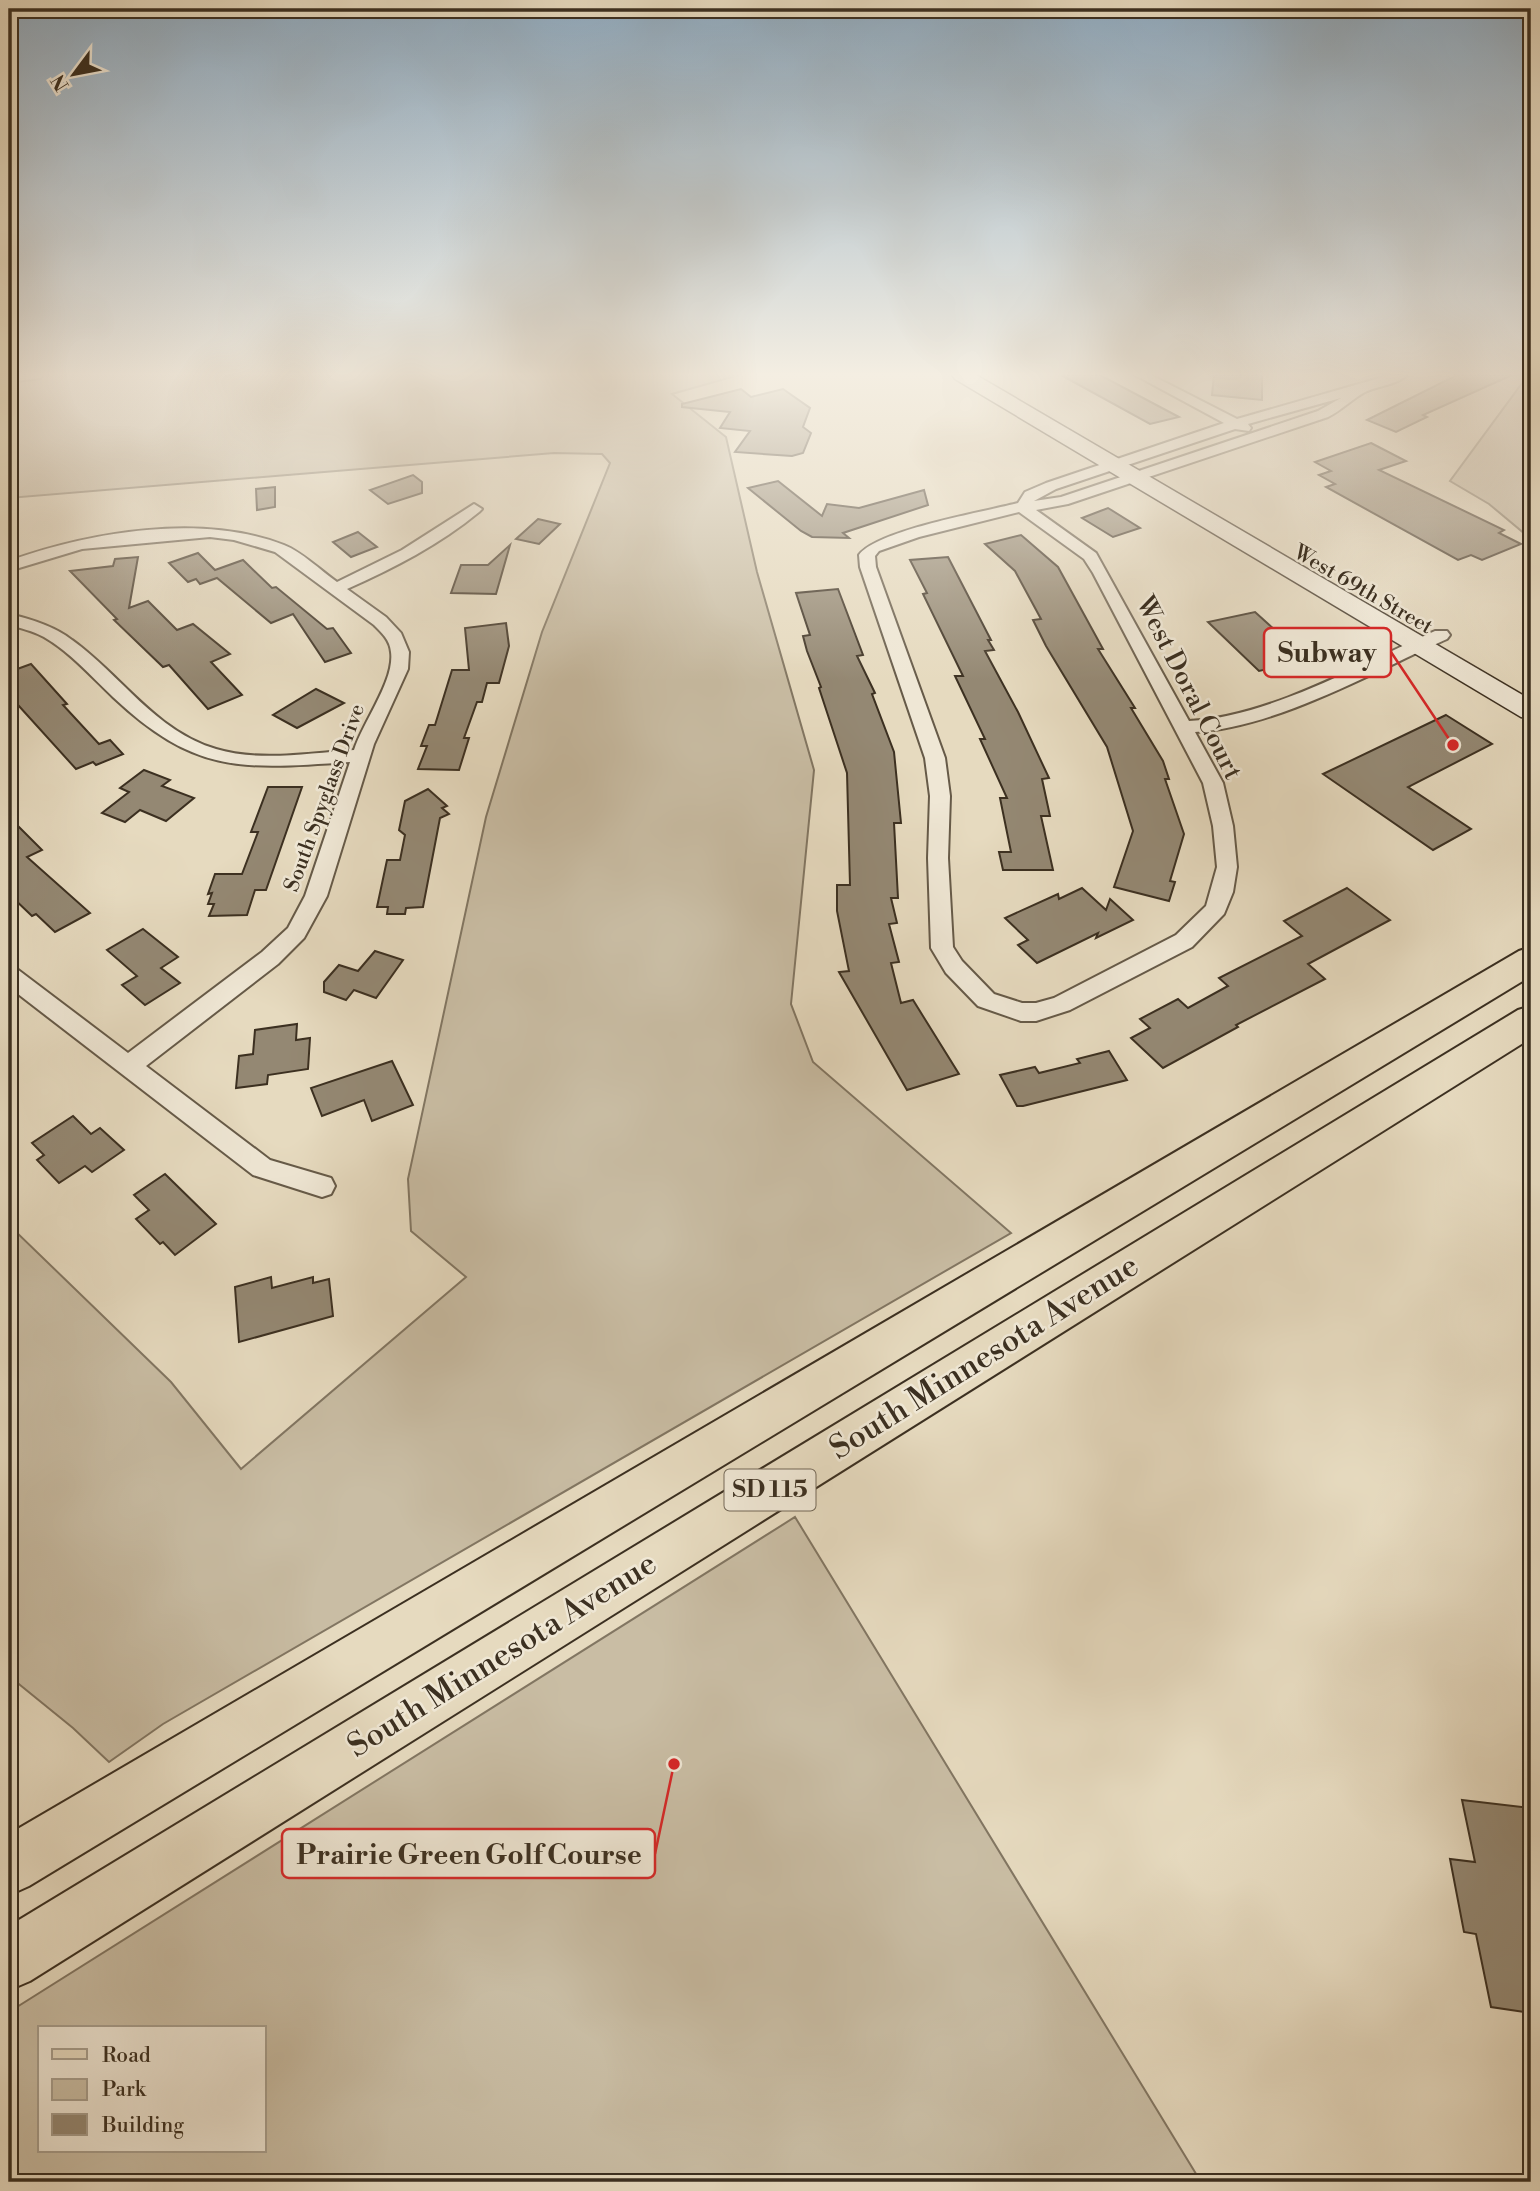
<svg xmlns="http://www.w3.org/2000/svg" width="1540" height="2191" viewBox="0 0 1540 2191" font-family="'Libre Bodoni',serif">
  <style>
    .green { fill: #c9bda4; stroke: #827662; stroke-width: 2; fill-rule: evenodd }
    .building { fill: #948873; stroke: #3c3021; stroke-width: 2 }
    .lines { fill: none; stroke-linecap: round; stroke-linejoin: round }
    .minor-casing { stroke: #665a48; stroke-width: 4 }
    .secondary-casing { stroke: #3c3021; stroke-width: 3 }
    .primary-casing { stroke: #3c3021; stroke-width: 4 }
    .minor { fill: #efe7d5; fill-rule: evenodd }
    .secondary { fill: #efe7d5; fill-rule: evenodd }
    .primary { fill: #e6dabf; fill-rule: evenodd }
    .labels { text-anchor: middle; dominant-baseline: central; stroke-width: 5; stroke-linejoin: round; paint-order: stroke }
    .far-street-label { font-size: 21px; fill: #3c3021; stroke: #efe7d5 }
    .shield { fill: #efe7d5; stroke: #726757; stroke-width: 2 }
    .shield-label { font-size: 24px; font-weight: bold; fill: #3c3021 }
    .street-label { font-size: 26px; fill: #3c3021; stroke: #efe7d5 }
    .near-street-label { font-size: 32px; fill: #3c3021; stroke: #efe7d5 }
    .leader { fill: none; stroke: #d62828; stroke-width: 2.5 }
    .callout-dot { fill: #d62828; stroke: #efe7d5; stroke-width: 2.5 }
    .callout { fill: #efe7d5; stroke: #d62828; stroke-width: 2.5 }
    .callout-label { font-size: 28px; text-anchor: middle; font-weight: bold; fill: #3c3021 }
  </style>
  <rect width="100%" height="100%" fill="#e6dabf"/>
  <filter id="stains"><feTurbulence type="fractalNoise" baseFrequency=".00286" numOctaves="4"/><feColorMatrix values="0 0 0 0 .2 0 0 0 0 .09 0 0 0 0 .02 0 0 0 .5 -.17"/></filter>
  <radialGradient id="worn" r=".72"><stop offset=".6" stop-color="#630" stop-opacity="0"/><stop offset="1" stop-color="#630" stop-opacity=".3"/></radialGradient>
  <g class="green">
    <path d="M43,375h696l-67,19 54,43 31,135 57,198 -23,234 22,58 198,171 -848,491 -54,38 -36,-34 -64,-52v-451l162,157 70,87 225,-192 -55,-46 -3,-52 78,-362 56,-185 68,-169 -8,-9 -48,-1 -545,45v-115l32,-4z"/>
    <path d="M1528,375h3v164l-42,-35 -39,-23z"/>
    <path d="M795,1517l406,665h-1192v-170zM40,2028h224v123h-224z"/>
  </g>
  <g class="building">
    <path d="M1061,375h39l79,42 -29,7z"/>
    <path d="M1214,375h48v25l-50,-5z"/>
    <path d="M1457,375h55l-89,40 4,2 -31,15 -29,-12z"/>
    <path d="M741,389l10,8 32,-8 27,19 -7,19 8,6 -8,20 -11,3 -57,-4 15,-21 -30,-3 10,-16 -48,-5v-3z"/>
    <path d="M1371,443l35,18 -27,9 125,60 -5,3 22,11 -39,16 -11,-5 -13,5 -132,-73 9,-3 -16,-9 12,-4 -16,-9z"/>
    <path d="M413,475l9,7v11l-34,11 -18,-14z"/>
    <path d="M778,481l44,35 5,-12 32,4 65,-18 4,15 -85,28 6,5 -37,-1 -11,-6 -53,-43z"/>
    <path d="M275,487v20l-18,3 -1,-21z"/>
    <path d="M1108,508l32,20 -27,9 -31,-19z"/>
    <path d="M538,519l22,5 -21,20 -23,-5z"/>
    <path d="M358,532l19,15 -26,10 -18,-15z"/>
    <path d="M1021,535l37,32 45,82h-5l37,59h-4l32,53 6,18h-4l19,55 -14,47 5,1 -6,19 -55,-14 19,-56 -26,-84 -61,-101 -13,-26 8,-1 -26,-48 -30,-27z"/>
    <path d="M510,545l-14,49 -45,-1 10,-28h27z"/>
    <path d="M198,553l17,17 28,-10 29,28 4,-1 51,42 6,-1 18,25 -26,9 -32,-48 -22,9 -54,-45 -17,6 -4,-5 -8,3 -19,-19z"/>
    <path d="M138,557l-9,51 19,-7 29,29 16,-6 37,30 -19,8 31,33 -34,14 -39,-44 -6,2 -49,-47 3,-1 -47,-48 43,-5 2,-7z"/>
    <path d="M948,557l43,83h-3l6,10 -9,1 33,61 31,66 -7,1 8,37h-9l12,54h-50l-4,-18h12l-11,-54h7l-27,-59h5l-30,-63h8l-40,-82 4,-1 -17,-33z"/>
    <path d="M838,589l25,66 -6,1 18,37 -3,1 22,58 7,71h-7l4,75h-7l6,25 -8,1 10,38 -8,1 10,40 12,-3 46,74 -52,16 -68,-118 10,-1 -12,-60v-26h13l-3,-112 -28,-85 2,-1 -14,-36 -4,-15 7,-1 -14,-42z"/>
    <path d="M1255,612l53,48 -49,11 -51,-49z"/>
    <path d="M506,623l3,23 -10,37h-12l-5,19h-5l-13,36h5l-10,32 -41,-1 9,-23h-6l8,-21h6l17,-55h17l-4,-42z"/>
    <path d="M31,664l36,40 -4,1 36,39 11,-4 13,14 -27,11 -3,-3 -17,7 -67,-74v-23z"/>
    <path d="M316,689l28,14 -47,25 -24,-13z"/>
    <path d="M1446,715l46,29 -84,43 63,42 -38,21 -110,-76z"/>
    <path d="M144,770l26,10 -8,6 32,12 -28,23 -26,-11 -15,12 -23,-9 27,-21 -9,-4z"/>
    <path d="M268,787h34l-36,103h-11l-8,25 -38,1 5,-12h-6l4,-11 -4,1 7,-20h27l16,-42h-7z"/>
    <path d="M428,789l19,17 -5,2 7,6 -9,4 -17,89 -17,1 -1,6h-18l1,-7h-11l10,-47h13l5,-25 -6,-5 6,-29z"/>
    <path d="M9,817l33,33 -15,7 63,56 -35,19 -19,-18 -4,2 -23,-22z"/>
    <path d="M1082,888l24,22 4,-11 23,21 -37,18 2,-5 -61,30 -19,-18 10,-5 -23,-22 53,-24 1,5z"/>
    <path d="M1347,888l43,32 -82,44 17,15 -89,46 2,2 -75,41 -32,-30 19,-10 -10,-9 38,-20 10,9 40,-22 -9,-8 83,-42 -18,-15z"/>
    <path d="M143,929l35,28 -17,11 19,15 -35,22 -23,-20 15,-9 -30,-26z"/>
    <path d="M375,951l28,9 -27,38 -22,-8 -8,10 -22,-8v-10l15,-17 19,6z"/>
    <path d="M297,1024l-1,16 14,-2 -2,31 -40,6 -1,9 -31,4 3,-32 14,-2 2,-24z"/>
    <path d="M1109,1051l18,29 -104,26h-6l-17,-31 35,-8 4,6 41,-10 -3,-4z"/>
    <path d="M392,1061l21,44 -41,16 -8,-21 -42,16 -11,-28z"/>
    <path d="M73,1116l18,18 9,-6 24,22 -32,22 -7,-6 -26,17 -22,-23 7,-5 -12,-12z"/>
    <path d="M165,1174l51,50 -41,31 -12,-13 -3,2 -24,-25 13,-9 -15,-15z"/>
    <path d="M271,1277l1,11 41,-11v6l16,-4 4,37 -94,26 -4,-55z"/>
    <path d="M1462,1800l69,8v205l-40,-6 -15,-73 -12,-2 -14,-73 25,3z"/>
  </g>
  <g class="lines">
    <defs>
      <g id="minor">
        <path d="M1135,375h16l86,44 153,-44h17c-12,11 -28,10 -42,17 -13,7 -23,18 -37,25l-260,87 -32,6 60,43 93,168c80,-4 172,-57 246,-90h12l3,4 -3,4c-74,33 -172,89 -252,93l28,51 10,43 4,41 -4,25 -9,22 -32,33 -122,63 -34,11h-15l-43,-15 -32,-33 -15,-25 -3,-90 2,-62 -5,-38 -65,-191 -1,-12c18,-25 125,-43 159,-52l7,-11 21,-9 178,-60zM1341,398l-23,13 -257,86 -27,4 22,-12 179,-60 14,2 2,-3 -3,-4zM1019,512l65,47 9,14 110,210 10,43 4,41 -11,39 -30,29 -122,63 -18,5h-14l-28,-9 -32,-33 -9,-14 -5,-89 2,-62 -5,-38 -69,-191 -1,-11 4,-5 40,-14z"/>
        <path d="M474,504l8,5 -3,3c-40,33 -85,56 -132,77l39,28 15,16 8,19 -1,17 -34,75 -47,152 -23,42 -26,26 -132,102 124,94 61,18 4,8 -4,8 -9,3 -69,-22 -244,-188v-20l8,2 111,84 134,-101 26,-24 17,-32 45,-134c-108,7 -154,13 -237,-65 -22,-21 -43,-45 -69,-60 -11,-6 -24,-9 -35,-12v-11c22,5 45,12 63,26 49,35 83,91 144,109 43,13 93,4 138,1 9,-28 41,-70 37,-98 -1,-12 -9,-19 -17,-27l-99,-73 -41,-12 -24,-3 -128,12 -73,22v-10c81,-29 192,-48 275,-16 18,7 36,25 53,37l65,-32z"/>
      </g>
      <path id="secondary" d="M952,375h24l555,325v19l-10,-2 -566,-338z"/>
      <g id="primary">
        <path d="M1531,947v29l-1502,910 -20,9v-61l1510,-883z"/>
        <path d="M1531,1006v32l-1501,943 -21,9v-64l1509,-916z"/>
      </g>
    </defs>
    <use href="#minor" class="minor-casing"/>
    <use href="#secondary" class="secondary-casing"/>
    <use href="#primary" class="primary-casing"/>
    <use href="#minor" class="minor"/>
    <use href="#secondary" class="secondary"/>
    <use href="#primary" class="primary"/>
  </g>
  <linearGradient id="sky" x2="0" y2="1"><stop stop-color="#90acc2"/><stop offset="0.55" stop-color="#f4eee2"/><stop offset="1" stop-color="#f4eee2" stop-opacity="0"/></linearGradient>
  <rect width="1540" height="681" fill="url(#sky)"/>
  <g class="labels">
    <g class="far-street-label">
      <text transform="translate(1363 590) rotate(30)">West 69th Street</text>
      <text transform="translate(325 798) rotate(-70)">South Spyglass Drive</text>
    </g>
    <rect class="shield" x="724.5" y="1469.5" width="91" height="41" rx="5"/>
    <g class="shield-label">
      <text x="770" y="1490">SD 115</text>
    </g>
    <g class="street-label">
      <text transform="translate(1189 688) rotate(63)">West Doral Court</text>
    </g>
    <g class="near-street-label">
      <text transform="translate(984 1357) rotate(-32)">South Minnesota Avenue</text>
      <text transform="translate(502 1655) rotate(-32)">South Minnesota Avenue</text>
    </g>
  </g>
  <path class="leader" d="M1453 745L1391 652M674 1764L655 1854"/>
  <g class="callout-dot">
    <circle cx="1453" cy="745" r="7"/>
    <circle cx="674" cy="1764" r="7"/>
  </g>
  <g class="callout">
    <rect x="1264" y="628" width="127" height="49" rx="7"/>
    <rect x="282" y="1829" width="373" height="49" rx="7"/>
  </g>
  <g class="callout-label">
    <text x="1327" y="662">Subway</text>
    <text x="469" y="1864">Prairie Green Golf Course</text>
  </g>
  <rect width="1540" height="2191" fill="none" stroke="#e6dabf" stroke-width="35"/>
  <rect x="10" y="10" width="1519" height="2170" fill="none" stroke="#3c3021" stroke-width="3.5"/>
  <rect x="18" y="18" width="1505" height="2156" fill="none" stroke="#3c3021" stroke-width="2"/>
  <rect x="38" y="2026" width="228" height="126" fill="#efe7d5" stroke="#a79e8d" stroke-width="2"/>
  <rect x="52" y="2049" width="35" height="10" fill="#e6dabf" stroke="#a79e8d" stroke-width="2"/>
  <text x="102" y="2062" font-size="21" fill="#3c3021">Road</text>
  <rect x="52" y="2079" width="35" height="21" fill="#c9bda4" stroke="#a79e8d" stroke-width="2"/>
  <text x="102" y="2096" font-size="21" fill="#3c3021">Park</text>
  <rect x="52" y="2114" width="35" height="21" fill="#948873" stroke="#a79e8d" stroke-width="2"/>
  <text x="102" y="2132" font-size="21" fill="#3c3021">Building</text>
  <g transform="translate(74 74) rotate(238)" stroke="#efe7d5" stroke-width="5" paint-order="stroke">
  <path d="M0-5L12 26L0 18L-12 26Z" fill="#3c3021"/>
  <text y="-10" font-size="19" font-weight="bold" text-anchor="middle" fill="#3c3021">N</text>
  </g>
  <rect width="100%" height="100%" filter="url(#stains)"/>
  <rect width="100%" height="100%" fill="url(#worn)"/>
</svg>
